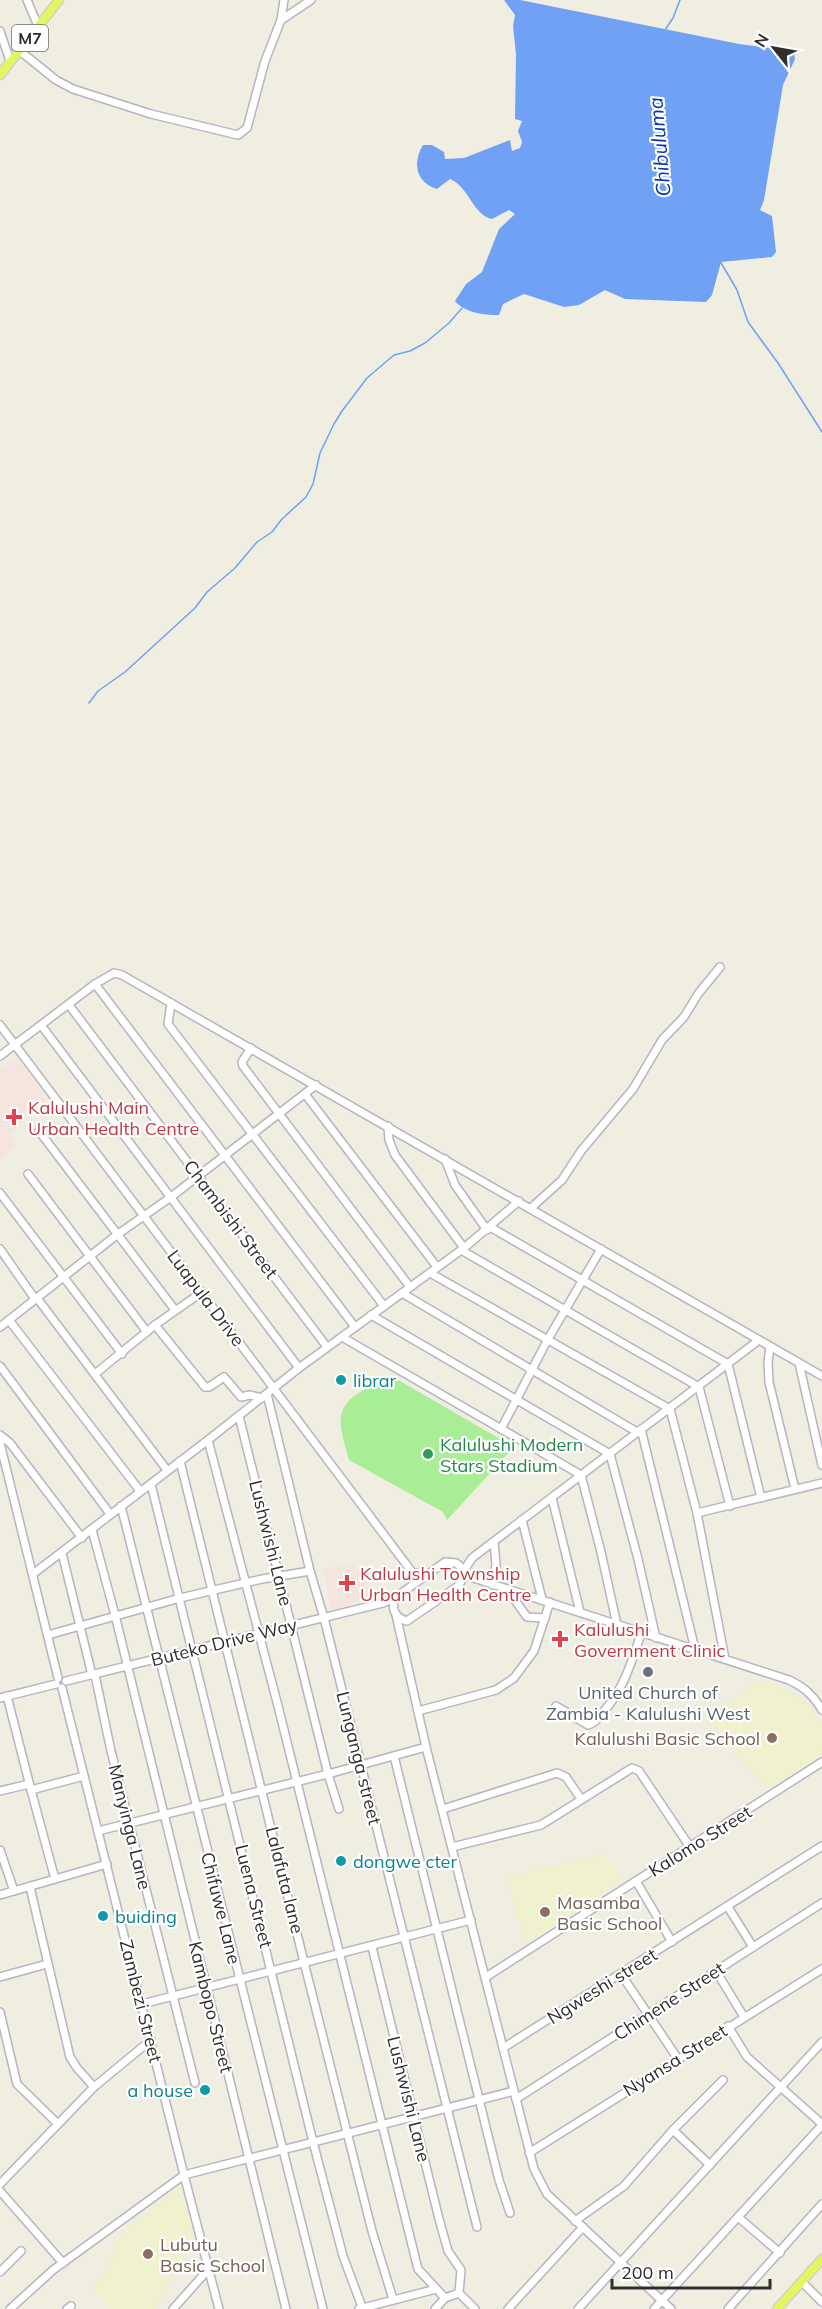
<svg xmlns="http://www.w3.org/2000/svg" width="822" height="2309" viewBox="0 0 822 2309" font-family="Mulish,sans-serif">
  <style>
    .education { fill: #eff1cf }
    .medical { fill: #f5e5de }
    .pitch { fill: #a9ee97 }
    .water { fill: #70a1f4 }
    .lines { fill: none; stroke-linecap: round; stroke-linejoin: round }
    .stream { stroke: #70a1f4; stroke-width: 1.5 }
    .minor-casing { stroke: #b6b4c1; stroke-width: 10 }
    .major-casing { stroke: #d1d1d1; stroke-width: 11 }
    .minor { stroke: #fff; stroke-width: 7 }
    .major { stroke: #e2f65e; stroke-width: 8 }
    .health-dot { fill: #e0444e; stroke: #fff; stroke-width: 2 }
    .culture-dot { fill: #0f9aa8; stroke: #fff; stroke-width: 2 }
    .leisure-dot { fill: #2e9e5b; stroke: #fff; stroke-width: 2 }
    .worship-dot { fill: #6b7280; stroke: #fff; stroke-width: 2 }
    .education-dot { fill: #8d6e63; stroke: #fff; stroke-width: 2 }
    .labels { text-anchor: middle; dominant-baseline: central; stroke-width: 4.5; stroke-linejoin: round; paint-order: stroke }
    .shield { fill: #fff; stroke: #6d6d6d; stroke-width: 1.5 }
    .shield-label { font-size: 16px; font-weight: bold; fill: #2e2e2e }
    .health-label { font-size: 18px; fill: #be3a42; stroke: #fff; text-anchor: start }
    .street-label { font-size: 18px; fill: #2e2e2e; stroke: #fff }
    .culture-label { font-size: 18px; fill: #0d838f; stroke: #fff; text-anchor: start }
    .leisure-label { font-size: 18px; fill: #27864d; stroke: #fff; text-anchor: start }
    .worship-label { font-size: 18px; fill: #5b616d; stroke: #fff }
    .education-label { font-size: 18px; fill: #785e54; stroke: #fff; text-anchor: start }
    .water-label { font-size: 20px; font-style: italic; fill: #0837a7; stroke: #fff }
  </style>
  <rect width="100%" height="100%" fill="#efeee0"/>
  <g class="education">
    <path d="M762,1680l34,14 13,11 13,20v26l-5,3 2,4 -51,32 -63,-73z"/>
    <path d="M605,1853l18,27 -98,64 -18,-67z"/>
    <path d="M181,2186l13,48 -39,75h-45l-19,-19 15,-17 14,-39z"/>
  </g>
  <g class="medical">
    <path d="M17,1058l30,43 -37,32 5,12 -15,15v-92z"/>
    <path d="M355,1565l21,31 -44,14 -9,-41z"/>
  </g>
  <path class="pitch" d="M393,1377l121,70 -67,73 -4,-8 -94,-52c-3,-11 -7,-23 -8,-34 -4,-30 31,-40 52,-49z"/>
  <path class="water" d="M504,0h16l219,44 55,7 1,8 -12,26 -19,115 -4,10 12,6 4,36 -4,5 -51,5 -9,33 -6,7 -81,-3 -20,-9 -26,15 -15,2 -40,-13 -21,10 -4,11c-15,0 -34,-2 -44,-14l11,-17 16,-12 17,-43 16,-15 -6,-4 -17,9c-19,-4 -23,-32 -42,-40l-13,10c-21,-6 -25,-26 -14,-44h9l12,7 1,7 19,-1 46,-18 2,11 8,-3 2,-6 -4,-11 4,-10 -7,-2 1,-65 -3,-28 2,-11z"/>
  <g class="lines">
    <g class="stream">
      <path d="M665,30l8,-12 7,-18"/>
      <path d="M720,261l17,29 11,32 30,41 44,69"/>
      <path d="M89,703l9,-12 27,-19 70,-64 12,-16 28,-24 22,-26 15,-10 10,-13 24,-22 7,-13 7,-31 14,-29 8,-13 25,-33 27,-23 16,-4 15,-8 24,-20 13,-15"/>
    </g>
    <defs>
      <g id="minor">
        <path d="M27,0l11,26"/>
        <path d="M281,20l3,-20"/>
        <path d="M0,31l10,30"/>
        <path d="M20,51l36,29 17,9 78,25 87,21 9,-7 18,-67 16,-41 30,-20"/>
        <path d="M95,984l260,343"/>
        <path d="M171,1003l-3,21 216,282"/>
        <path d="M69,1005l258,342"/>
        <path d="M0,1025l412,547 14,4"/>
        <path d="M41,1025l258,343"/>
        <path d="M251,1048l-9,14 1,4 167,221"/>
        <path d="M0,1056l95,-72 19,-11 8,2 700,401"/>
        <path d="M305,1094l132,173"/>
        <path d="M388,1126l1,14 6,15 69,93"/>
        <path d="M39,1131l136,179"/>
        <path d="M445,1159l10,26 32,45"/>
        <path d="M28,1174l119,158"/>
        <path d="M0,1193l122,161"/>
        <path d="M531,1208l31,-28 19,-29 52,-62 29,-49 22,-23 14,-23 22,-27"/>
        <path d="M490,1227l238,137 33,134"/>
        <path d="M0,1249l35,50"/>
        <path d="M461,1250l238,137 31,119"/>
        <path d="M430,1273l240,136 27,104 28,146"/>
        <path d="M402,1293l235,139"/>
        <path d="M37,1298l130,172"/>
        <path d="M371,1315l239,139 28,105 18,79"/>
        <path d="M9,1320l131,171"/>
        <path d="M155,1325l50,62h4l15,-10 17,20 9,-2 12,3"/>
        <path d="M0,1327l118,-93 53,-37 145,-112"/>
        <path d="M342,1337l239,138 20,77 16,73"/>
        <path d="M770,1347l-2,15 1,20 26,107"/>
        <path d="M799,1363l23,102"/>
        <path d="M0,1366l110,148"/>
        <path d="M95,1374l60,-49 47,-33"/>
        <path d="M267,1394l43,177 14,47 153,609"/>
        <path d="M239,1416l89,358 11,35"/>
        <path d="M501,1429l47,-90 53,-90"/>
        <path d="M641,1429l54,220"/>
        <path d="M0,1435l10,8 72,95"/>
        <path d="M208,1440l70,266 140,563 27,29"/>
        <path d="M0,1443l58,235"/>
        <path d="M180,1461l124,501 68,269 21,68"/>
        <path d="M151,1484l162,658 30,114 19,51"/>
        <path d="M552,1498l28,114"/>
        <path d="M121,1506l202,803"/>
        <path d="M697,1513l125,-30"/>
        <path d="M522,1520l20,79"/>
        <path d="M92,1530l23,85 171,694"/>
        <path d="M62,1553l30,122"/>
        <path d="M463,1572l9,-14 287,-218"/>
        <path d="M33,1574l175,-134 91,-72 165,-120 55,-47"/>
        <path d="M464,1575l325,105c15,7 24,15 33,30"/>
        <path d="M493,1585l3,-20 -2,-23"/>
        <path d="M507,1589l20,28 18,1"/>
        <path d="M396,1615l30,132 108,422 13,25 124,115"/>
        <path d="M48,1635l132,-37 82,-19 48,-8"/>
        <path d="M95,1675l16,76 84,332"/>
        <path d="M66,1681l317,-78 13,-6 49,-35 11,1c9,6 9,15 2,23l-51,35c-12,-3 -17,-13 -11,-24"/>
        <path d="M62,1688l122,487 330,-84"/>
        <path d="M7,1696l24,94 53,-14"/>
        <path d="M0,1698l56,-14"/>
        <path d="M556,1706l32,19c8,-2 11,-9 17,-15 20,-24 26,-47 36,-76"/>
        <path d="M418,1711l78,-21 18,-12 20,-27 16,-49"/>
        <path d="M394,1756l105,424 11,33"/>
        <path d="M31,1790l24,89"/>
        <path d="M0,1791l29,-7"/>
        <path d="M443,1809l114,-36 9,4 15,22"/>
        <path d="M98,1831l230,-57 98,-27"/>
        <path d="M452,1847l89,-22 91,-57 7,3 51,76"/>
        <path d="M0,1850l14,41"/>
        <path d="M636,1881l36,61"/>
        <path d="M30,1887l40,170 7,11 17,19"/>
        <path d="M0,1895l107,-31"/>
        <path d="M728,1907l25,40"/>
        <path d="M372,1947l67,272 9,32 13,19 -2,23"/>
        <path d="M716,1971l28,46"/>
        <path d="M621,1974l57,85"/>
        <path d="M0,1977l47,-13"/>
        <path d="M486,1977l336,-215"/>
        <path d="M142,2004l329,-84"/>
        <path d="M0,2012l17,72 41,40"/>
        <path d="M728,2026l19,31 75,67"/>
        <path d="M503,2048l319,-202"/>
        <path d="M516,2099l306,-196"/>
        <path d="M673,2130l37,35"/>
        <path d="M529,2153l293,-184"/>
        <path d="M0,2184l94,-97 57,-47"/>
        <path d="M0,2191l63,72"/>
        <path d="M738,2217l42,36"/>
        <path d="M575,2221l49,-35 49,-56 50,-50"/>
        <path d="M0,2272l21,-21"/>
        <path d="M802,2282l20,20"/>
        <path d="M10,2309l43,-39 131,-95 35,134"/>
        <path d="M67,2309l4,-3"/>
        <path d="M173,2309l34,-38"/>
        <path d="M359,2309l77,-20"/>
        <path d="M435,2309l10,-11 14,-5 16,16"/>
        <path d="M508,2309l75,-82"/>
        <path d="M578,2309l244,-267"/>
        <path d="M654,2309l168,-184"/>
        <path d="M728,2309l94,-105"/>
      </g>
      <g id="major">
        <path d="M0,75l59,-75"/>
        <path d="M777,2309l45,-50"/>
      </g>
    </defs>
    <use href="#minor" class="minor-casing"/>
    <use href="#major" class="major-casing"/>
    <use href="#minor" class="minor"/>
    <use href="#major" class="major"/>
  </g>
  <g class="health-dot">
    <path d="M11 1108h6v6h6v6h-6v6h-6v-6h-6v-6h6z"/>
    <path d="M344 1574h6v6h6v6h-6v6h-6v-6h-6v-6h6z"/>
    <path d="M557 1630h6v6h6v6h-6v6h-6v-6h-6v-6h6z"/>
  </g>
  <g class="culture-dot">
    <circle cx="341" cy="1380" r="6"/>
    <circle cx="341" cy="1861" r="6"/>
    <circle cx="103" cy="1916" r="6"/>
    <circle cx="205" cy="2090" r="6"/>
  </g>
  <circle class="leisure-dot" cx="428" cy="1454" r="6"/>
  <circle class="worship-dot" cx="648" cy="1672" r="6"/>
  <g class="education-dot">
    <circle cx="772" cy="1738" r="6"/>
    <circle cx="545" cy="1912" r="6"/>
    <circle cx="148" cy="2254" r="6"/>
  </g>
  <g class="labels">
    <rect class="shield" x="12" y="25" width="36" height="26" rx="4.5"/>
    <g class="shield-label">
      <text x="30" y="38">M7</text>
    </g>
    <g class="health-label">
      <text x="28" y="1107">Kalulushi Main<tspan x="28" dy="21">Urban Health Centre</tspan></text>
      <text x="360" y="1573">Kalulushi Township<tspan x="360" dy="21">Urban Health Centre</tspan></text>
      <text x="574" y="1629">Kalulushi<tspan x="574" dy="21">Government Clinic</tspan></text>
    </g>
    <g class="street-label">
      <text transform="translate(231 1219) rotate(53)">Chambishi Street</text>
      <text transform="translate(206 1298) rotate(53)">Luapula Drive</text>
      <text transform="translate(271 1543) rotate(76)">Lushwishi Lane</text>
      <text transform="translate(224 1642) rotate(-14)">Buteko Drive Way</text>
      <text transform="translate(359 1758) rotate(76)">Lunganga street</text>
      <text transform="translate(130 1827) rotate(76)">Manyinga Lane</text>
      <text transform="translate(700 1841) rotate(-32)">Kalomo Street</text>
      <text transform="translate(285 1880) rotate(76)">Lalafuta lane</text>
      <text transform="translate(254 1896) rotate(76)">Luena Street</text>
      <text transform="translate(221 1908) rotate(76)">Chifuwe Lane</text>
      <text transform="translate(602 1986) rotate(-32)">Ngweshi street</text>
      <text transform="translate(141 2001) rotate(76)">Zambezi Street</text>
      <text transform="translate(669 2001) rotate(-33)">Chimene Street</text>
      <text transform="translate(211 2007) rotate(76)">Kambopo Street</text>
      <text transform="translate(675 2060) rotate(-32)">Nyansa Street</text>
      <text transform="translate(409 2099) rotate(76)">Lushwishi Lane</text>
    </g>
    <g class="culture-label">
      <text x="353" y="1380">librar</text>
      <text x="353" y="1861">dongwe cter</text>
      <text x="115" y="1916">buiding</text>
      <text x="193" y="2090" text-anchor="end">a house</text>
    </g>
    <g class="leisure-label">
      <text x="440" y="1444">Kalulushi Modern<tspan x="440" dy="21">Stars Stadium</tspan></text>
    </g>
    <g class="worship-label">
      <text x="648" y="1692">United Church of<tspan x="648" dy="21">Zambia - Kalulushi West</tspan></text>
    </g>
    <g class="education-label">
      <text x="760" y="1738" text-anchor="end">Kalulushi Basic School</text>
      <text x="557" y="1902">Masamba<tspan x="557" dy="21">Basic School</tspan></text>
      <text x="160" y="2244">Lubutu<tspan x="160" dy="21">Basic School</tspan></text>
    </g>
    <g class="water-label">
      <text transform="translate(659 147) rotate(-95)">Chibuluma</text>
    </g>
  </g>
  <g transform="translate(774 48) rotate(301)" stroke="#ffffff" stroke-width="4.5" paint-order="stroke">
  <path d="M0-4.5L10 22L0 15L-10 22Z" fill="#2e2e2e"/>
  <text y="-9" font-size="16" font-weight="bold" text-anchor="middle" fill="#2e2e2e">N</text>
  </g>
  <path d="M612 2279v9h158v-9" fill="none" stroke="#2e2e2e" stroke-width="3"/>
  <text x="621" y="2279" font-size="18" fill="#2e2e2e" stroke="#ffffff" stroke-width="4.5" paint-order="stroke">200 m</text>
</svg>
